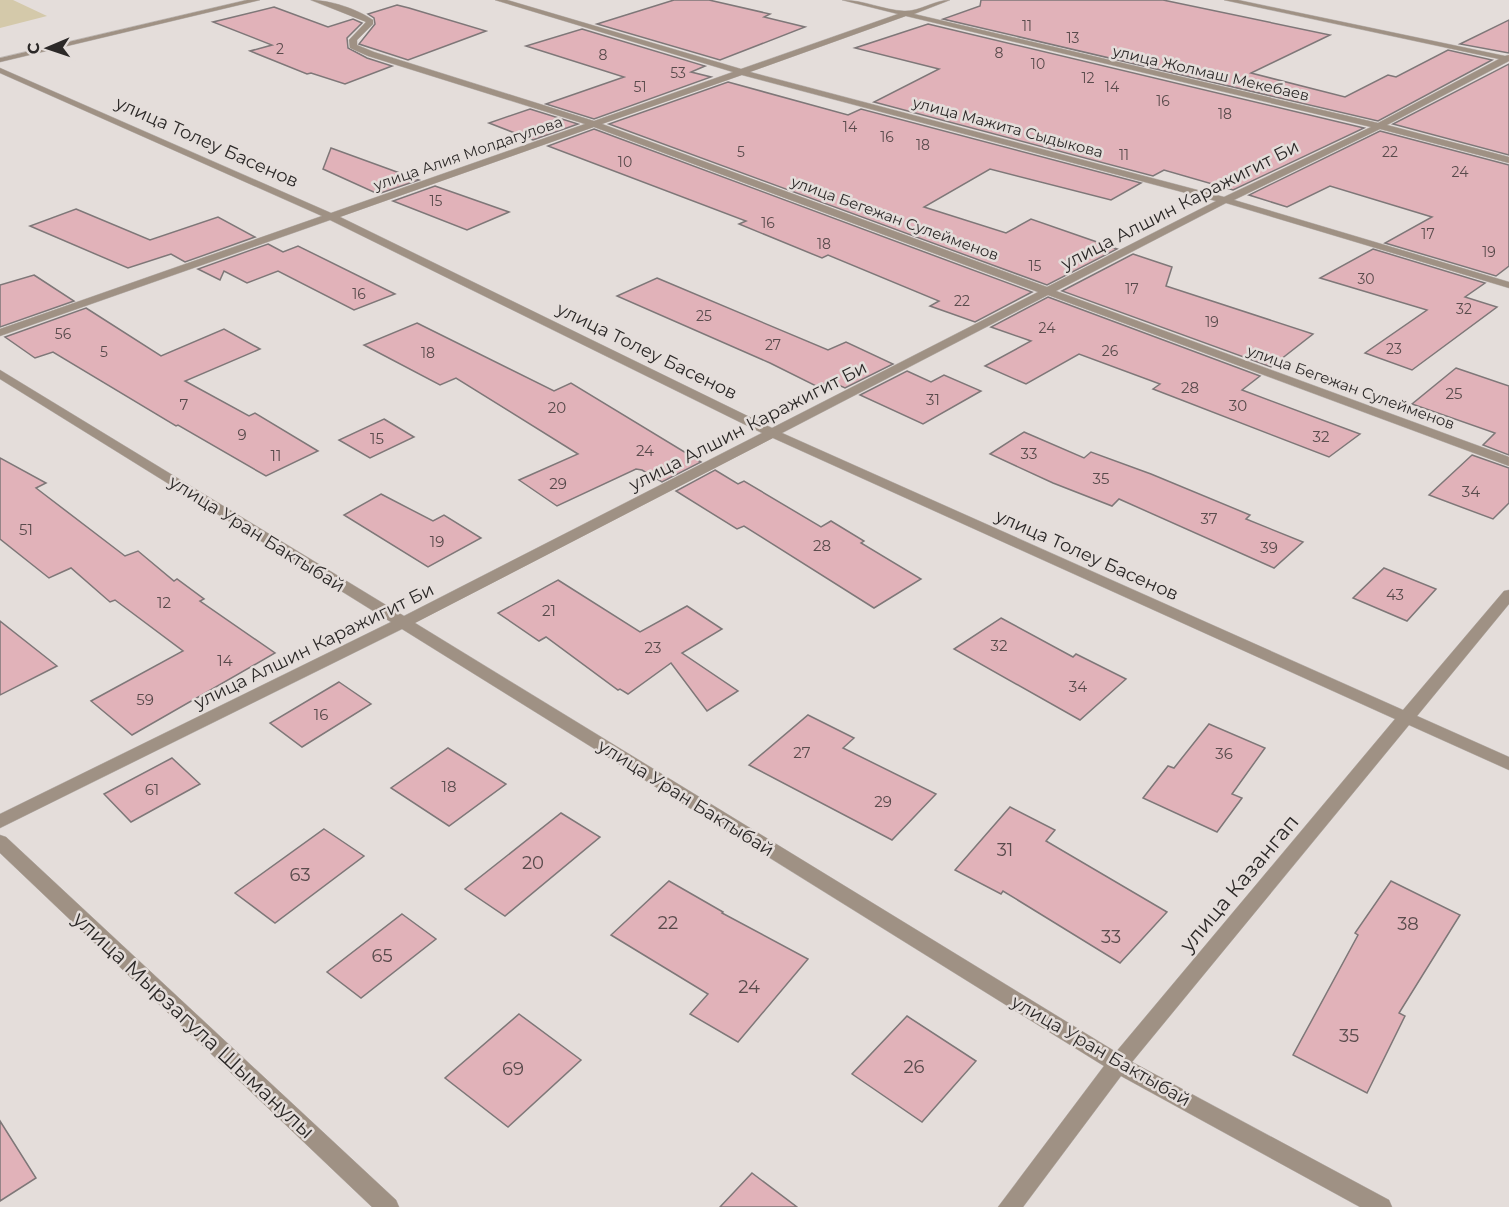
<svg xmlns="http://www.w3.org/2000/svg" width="1509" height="1207" viewBox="0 0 1509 1207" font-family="Montserrat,sans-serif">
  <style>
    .green { fill: #d4c9aa }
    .building { fill: #e1b2b9; stroke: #7e7778; stroke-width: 1.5 }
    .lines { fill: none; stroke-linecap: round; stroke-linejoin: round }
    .minor-casing { stroke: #bfb9b6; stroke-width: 1 }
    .minor { fill: #9f9184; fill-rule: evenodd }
    .labels { text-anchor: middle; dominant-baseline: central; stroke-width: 5; stroke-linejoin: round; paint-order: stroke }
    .far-number-label { font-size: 14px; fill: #594b4c }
    .far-street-label { font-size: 15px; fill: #2c2928; stroke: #e4ddda }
    .number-label { font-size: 15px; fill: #594b4c }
    .street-label { font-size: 18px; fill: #2c2928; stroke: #e4ddda }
    .near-number-label { font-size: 18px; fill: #594b4c }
    .near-street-label { font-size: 21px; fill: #2c2928; stroke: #e4ddda }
  </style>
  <rect width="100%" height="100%" fill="#e4ddda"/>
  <path class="green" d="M0,0h13l34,16 -47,12z"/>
  <g class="building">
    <path d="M674,0h35l61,14 -6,3 41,10 -85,33 -123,-36z"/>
    <path d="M981,0h182l167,35 -79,38 94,24 43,-22 8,2 52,-27 44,10 -114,61 -435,-102 37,-13z"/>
    <path d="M397,5l12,3 77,23 -78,29 -49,-16 16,-20 -1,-6 -6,-4z"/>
    <path d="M274,7l54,20 25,-8 9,4 -15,15 1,10 19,10 25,8 -47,18 -34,-11 -4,1 -57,-23 22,-6 -59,-23z"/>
    <path d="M1509,20v33l-49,-9z"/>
    <path d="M928,24l436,104 -131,62 -69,-20 -11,6 -279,-74 65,-33 -84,-21z"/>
    <path d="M582,29l123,37 -14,6 20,5 -117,42 -48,-15 78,-27 -98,-31z"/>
    <path d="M1509,64v91l-116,-31z"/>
    <path d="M728,82l120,33 13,-6 280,74 -30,17 -121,-31 -66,38 82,26 25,-14 86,30 -70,36 -438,-161z"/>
    <path d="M530,109l48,15 -45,16 -44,-17z"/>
    <path d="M594,129l438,163 -57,30 -45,-16 9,-5 -111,-46 -6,3 -83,-34 7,-3 -198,-75z"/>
    <path d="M1380,131l129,34v101l-13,10 -111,-33 47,-26 -102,-31 -43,21 -38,-12z"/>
    <path d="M331,148l88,32 -41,14 -55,-25z"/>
    <path d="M435,186l74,26 -42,18 -74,-29z"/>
    <path d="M76,209l74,31 68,-23 37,20 -70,25 -14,-8 -43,14 -98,-42z"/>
    <path d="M268,244l15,8 15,-6 97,48 -41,16 -76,-39 -31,12 -23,-12 -4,9 -22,-11z"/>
    <path d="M1373,249l112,34 -20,14 32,10 -85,63 -47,-17 62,-43 -107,-32z"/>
    <path d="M1133,254l39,13 -6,19 147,48 -42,33 -209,-76z"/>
    <path d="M34,275l40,26 -74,26v-42z"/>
    <path d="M657,278l171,72 18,-8 47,22 -48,24 -15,-7 -12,6 -48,-24 -153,-67z"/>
    <path d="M1048,297l212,79 -18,14 118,44 -31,23 -176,-68 7,-5 -81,-30 -53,30 -41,-18 46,-25 -40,-14z"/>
    <path d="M86,308l75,48 63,-27 36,20 -75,32 64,35 6,-3 63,38 -52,25 -88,-51 -2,1 -123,-74 -18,6 -30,-21z"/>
    <path d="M417,323l137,68 17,-8 130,79 -39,20 -20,-12 -6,-1 -79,37 -38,-26 59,-26 -122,-76 -16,7 -76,-40z"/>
    <path d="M1456,368l53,18v69l-26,-10 12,-12 -83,-29z"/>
    <path d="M907,371l24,11 13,-7 37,16 -58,33 -63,-29z"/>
    <path d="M384,419l30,18 -44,21 -31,-18z"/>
    <path d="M1024,432l60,26 7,-6 60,22 99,41 -4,4 57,23 -29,26 -155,-69 -7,7 -59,-23 -63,-29z"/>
    <path d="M1472,455l37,13v35l-16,16 -64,-24z"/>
    <path d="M0,458l46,25 -10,5 89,68 13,-5 36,30 3,-2 27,20 -4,2 75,52 -143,82 -41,-34 92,-50 -68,-51 -5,2 -39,-34 -22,10 -49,-39z"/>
    <path d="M715,470l23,14 6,-3 77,46 10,-6 33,20 -3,2 60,36 -47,29 -130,-82 -7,3 -61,-38z"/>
    <path d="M381,494l52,27 11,-6 37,23 -53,29 -84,-52z"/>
    <path d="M1384,568l52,21 -29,32 -54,-23z"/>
    <path d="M558,580l82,52 47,-26 35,23 -40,24 56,38 -31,20 -36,-48 -43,31 -8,-5 -2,1 -72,-53 -7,4 -41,-28z"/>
    <path d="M1001,618l72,39 3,-3 50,25 -46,41 -126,-71z"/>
    <path d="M0,621l57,45 -57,29z"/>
    <path d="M339,682l32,22 -69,43 -32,-24z"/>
    <path d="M808,715l46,23 -11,10 93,46 -44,46 -143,-75z"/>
    <path d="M1209,724l56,24 -33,46 10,4 -25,34 -74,-34 25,-32 6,2z"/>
    <path d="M448,748l58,36 -57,42 -58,-38z"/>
    <path d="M172,758l28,26 -69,38 -27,-28z"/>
    <path d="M1010,807l45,23 -9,11 121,71 -47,51 -117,-72 -2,3 -46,-24z"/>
    <path d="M561,813l39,24 -95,79 -40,-27z"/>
    <path d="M324,829l40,27 -89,67 -40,-30z"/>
    <path d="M669,881l54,31 -1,1 86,46 -70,83 -48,-28 18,-20 -97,-59z"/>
    <path d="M1391,881l69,34 -61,98 6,3 -38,77 -74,-38 65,-120 -3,-2z"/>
    <path d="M402,914l34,25 -75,59 -34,-26z"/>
    <path d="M519,1014l62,46 -73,67 -63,-49z"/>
    <path d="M907,1016l69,45 -54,61 -70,-48z"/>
    <path d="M0,1121l36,57 -36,23z"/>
    <path d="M752,1173l45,34h-77z"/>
  </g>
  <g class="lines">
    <defs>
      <g id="minor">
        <path d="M247,0h13l-260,62v-4z"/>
        <path d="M311,0c19,0 46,9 62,20v4l-16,16v5l17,7 220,69 139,-49 -238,-72h12l234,69 157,-55 -56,-14c22,0 41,10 62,11 15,1 30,-11 46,-11l-36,14 464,109 121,-64 -275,-59h14l267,56 4,-1v6l-122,64 122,32v6l-129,-34 -146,71 275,82v6l-283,-85 -170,88 453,166v9l-461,-171 -266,138 621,277 101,-119 5,-1v14l-92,112 92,41v13l-100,-45 -277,337 257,138 3,7h-32l-239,-131 -98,131h-25l106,-141 -702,-437 -402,199v-14l391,-192 -391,-243v-9l404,246 358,-183 -432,-213 -330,116v-7l322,-113 -322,-143v-5l331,145 254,-89 -217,-68 -18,-8 -1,-8 17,-18zM906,16l465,111 -147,70 -474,-125zM742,75l474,126 -169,86 -445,-163zM594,127l444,165 -266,136 -432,-211zM773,438l622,281 -279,333 -701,-429z"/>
        <path d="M0,835l6,2 390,363 3,7h-27l-372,-354z"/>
      </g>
    </defs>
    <use href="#minor" class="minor-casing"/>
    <use href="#minor" class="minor"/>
  </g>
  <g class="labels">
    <g class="far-number-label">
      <text x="1027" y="26">11</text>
      <text x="1073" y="38">13</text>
      <text x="280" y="49">2</text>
      <text x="999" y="53">8</text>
      <text x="603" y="55">8</text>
      <text x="1038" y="64">10</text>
      <text x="678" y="73">53</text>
      <text x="1088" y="78">12</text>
      <text x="640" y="87">51</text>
      <text x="1112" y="87">14</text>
      <text x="1163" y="101">16</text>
      <text x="1225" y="114">18</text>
      <text x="850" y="127">14</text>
      <text x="887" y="137">16</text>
      <text x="923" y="145">18</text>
      <text x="741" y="152">5</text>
      <text x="1390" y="152">22</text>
      <text x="1124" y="155">11</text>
      <text x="625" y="162">10</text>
      <text x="1460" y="172">24</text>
      <text x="436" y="201">15</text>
      <text x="768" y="223">16</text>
      <text x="1428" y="234">17</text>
      <text x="824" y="244">18</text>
      <text x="1489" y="252">19</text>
      <text x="1035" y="266">15</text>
      <text x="1366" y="279">30</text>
      <text x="1132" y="289">17</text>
      <text x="359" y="294">16</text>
      <text x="962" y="301">22</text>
      <text x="1464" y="309">32</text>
      <text x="704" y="316">25</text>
      <text x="1212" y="322">19</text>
      <text x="1047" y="328">24</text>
      <text x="63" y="334">56</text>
      <text x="773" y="345">27</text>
      <text x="1394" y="349">23</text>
      <text x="1110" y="351">26</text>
      <text x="104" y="352">5</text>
      <text x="428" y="353">18</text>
    </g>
    <g class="far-street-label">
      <text transform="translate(1211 73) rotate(13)">улица Жолмаш Мекебаев</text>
      <text transform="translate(1008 127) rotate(15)">улица Мажита Сыдыкова</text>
      <text transform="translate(468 153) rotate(-19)">улица Алия Молдагулова</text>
      <text transform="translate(895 218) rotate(20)">улица Бегежан Сулейменов</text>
      <text transform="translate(1351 387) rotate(20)">улица Бегежан Сулейменов</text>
    </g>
    <g class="number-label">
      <text x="1190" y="387">28</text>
      <text x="1454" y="393">25</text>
      <text x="933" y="399">31</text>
      <text x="184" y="404">7</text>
      <text x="1238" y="405">30</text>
      <text x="557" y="407">20</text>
      <text x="242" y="434">9</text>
      <text x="1321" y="436">32</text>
      <text x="377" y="438">15</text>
      <text x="645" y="450">24</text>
      <text x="1029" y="453">33</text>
      <text x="276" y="455">11</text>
      <text x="1101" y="478">35</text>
      <text x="558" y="483">29</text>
      <text x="1471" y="491">34</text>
      <text x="1209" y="518">37</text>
      <text x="26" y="529">51</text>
      <text x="437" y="541">19</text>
      <text x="822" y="545">28</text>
      <text x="1269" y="547">39</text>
      <text x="1395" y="594">43</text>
      <text x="164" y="602">12</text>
      <text x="549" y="610">21</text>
      <text x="999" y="645">32</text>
      <text x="653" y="647">23</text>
      <text x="225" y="660">14</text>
      <text x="1078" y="686">34</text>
      <text x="145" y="699">59</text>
      <text x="321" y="714">16</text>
      <text x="802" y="752">27</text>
      <text x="1224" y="753">36</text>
      <text x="449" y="786">18</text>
      <text x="152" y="789">61</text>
      <text x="883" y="801">29</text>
    </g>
    <g class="street-label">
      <text transform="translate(207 142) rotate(24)">улица Толеу Басенов</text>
      <text transform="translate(1180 205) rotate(-27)">улица Алшин Каражигит Би</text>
      <text transform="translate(647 351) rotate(26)">улица Толеу Басенов</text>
      <text transform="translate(748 426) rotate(-27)">улица Алшин Каражигит Би</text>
      <text transform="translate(257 534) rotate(32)">улица Уран Бактыбай</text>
      <text transform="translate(1087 555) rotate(24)">улица Толеу Басенов</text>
      <text transform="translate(314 646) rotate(-26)">улица Алшин Каражигит Би</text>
      <text transform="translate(686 798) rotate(32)">улица Уран Бактыбай</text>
      <text transform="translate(1101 1051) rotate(30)">улица Уран Бактыбай</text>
    </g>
    <g class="near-number-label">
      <text x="1005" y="850">31</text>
      <text x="533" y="863">20</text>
      <text x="300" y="875">63</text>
      <text x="668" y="923">22</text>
      <text x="1408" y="924">38</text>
      <text x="1111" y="937">33</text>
      <text x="382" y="956">65</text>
      <text x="749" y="987">24</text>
      <text x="1349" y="1036">35</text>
      <text x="914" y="1067">26</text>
      <text x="513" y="1069">69</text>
    </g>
    <g class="near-street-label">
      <text transform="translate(1239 883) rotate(-50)">улица Казангап</text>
      <text transform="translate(194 1025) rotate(43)">улица Мырзагула Шыманулы</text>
    </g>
  </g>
  <g transform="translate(48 48) rotate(268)" stroke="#e4ddda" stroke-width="4.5" paint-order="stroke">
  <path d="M0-4.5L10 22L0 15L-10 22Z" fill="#2c2928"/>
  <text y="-9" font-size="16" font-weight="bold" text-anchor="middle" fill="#2c2928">С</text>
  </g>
</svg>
